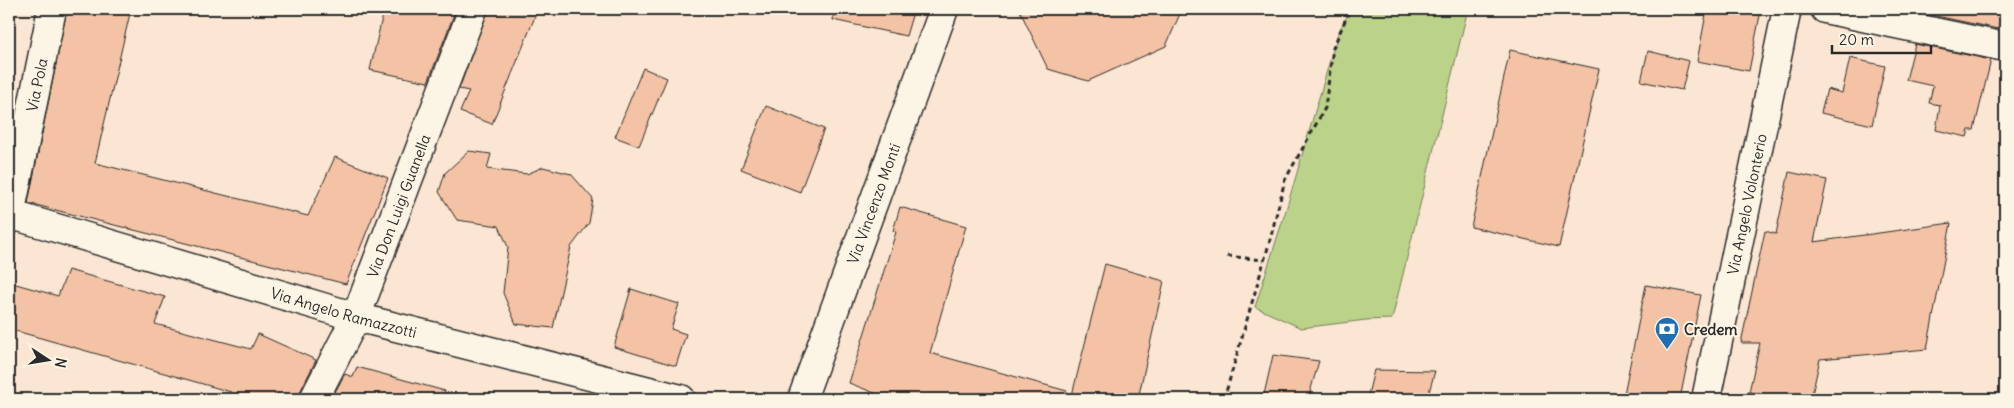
<svg xmlns="http://www.w3.org/2000/svg" width="2014" height="408" viewBox="0 0 2014 408" font-family="Delius,sans-serif">
  <style>
    .green { fill: #bbd289; stroke: #737e5a }
    .building { fill: #f4c2a4; stroke: #2b2b2b }
    .lines { fill: none; stroke-linecap: round; stroke-linejoin: round }
    .street-casing { stroke: #2b2b2b; stroke-width: 31 }
    .path { stroke: #2b2b2b; stroke-width: 3; stroke-dasharray: 5 4; stroke-linecap: butt }
    .street { stroke: #fcf5e5; stroke-width: 28 }
    .labels { text-anchor: middle; dominant-baseline: central; stroke-width: 4; stroke-linejoin: round; paint-order: stroke }
    .street-label { font-size: 15px; fill: #2b2b2b; stroke: #fcf5e5 }
    .poi-label { font-size: 15px; font-weight: bold; fill: #2b2b2b; stroke: #fcf5e5; text-anchor: start }
  </style>
  <rect width="100%" height="100%" fill="#fae6d2"/>
  <filter id="ink" filterUnits="userSpaceOnUse"><feTurbulence type="fractalNoise" baseFrequency=".02" numOctaves="2"/><feDisplacementMap in="SourceGraphic" scale="10" xChannelSelector="R" yChannelSelector="G"/><feConvolveMatrix kernelMatrix="1 2 1 2 8 2 1 2 1" color-interpolation-filters="sRGB"/></filter>
  <g filter="url(#ink)">
    <path class="green" d="M1351,9h117l-76,310 -26,1 -65,8 -46,-21 31,-97 52,-177z"/>
    <g class="building">
      <path d="M67,9h64l-36,154 213,53 27,-59 53,21 -42,106 -318,-81z"/>
      <path d="M384,9h72l-28,73 -58,-12z"/>
      <path d="M488,9h50l-46,115 -32,-12 9,-21 -10,-2z"/>
      <path d="M834,9h80l-8,27 -73,-16z"/>
      <path d="M1019,9h163l-16,37 -78,35 -40,-12z"/>
      <path d="M1707,9h21l32,6 -11,56 -52,-10z"/>
      <path d="M1923,9h79l-4,20 -76,-16z"/>
      <path d="M1915,44l76,16 -17,70h-5l-2,7 -31,-7 4,-25 -11,-2 4,-17 -27,-6z"/>
      <path d="M1510,50l89,19 -40,178 -88,-20z"/>
      <path d="M1648,51l41,10 -7,29 -41,-9z"/>
      <path d="M1850,58l35,8 -13,59 -51,-12 6,-24 15,4z"/>
      <path d="M643,68l24,10 -28,68 -24,-9z"/>
      <path d="M766,106l58,23 -24,63 -59,-23z"/>
      <path d="M469,151l22,3 -4,15 40,5 16,-7 28,7 22,25 -4,24 -18,24 -18,81 -37,-4 -13,-31 5,-46 -9,-21 -42,-6 -18,-28 6,-19z"/>
      <path d="M1789,172l38,8 -13,62 137,-19 -24,126 -107,10 -9,40h-27l-35,-7 11,-49h-19l24,-112 11,3z"/>
      <path d="M900,207l66,19 -36,127 137,38 -1,8h-176l-41,-16 47,-151 -3,-1z"/>
      <path d="M1105,264l59,17 -26,118h-67z"/>
      <path d="M68,270l97,27 -10,27 96,25 7,-15 58,26 -16,32 -2,7h-70l3,-7 -222,-63v-47l49,14z"/>
      <path d="M1646,285l55,10 -21,104h-57z"/>
      <path d="M631,289l48,15 -8,25 15,5 -10,32 -62,-19z"/>
      <path d="M1273,355l46,6 -11,38h-45z"/>
      <path d="M357,367l88,24 -2,8h-112l14,-25 8,3z"/>
      <path d="M1374,370l61,1 -8,28h-60z"/>
    </g>
    <g class="lines">
      <defs>
        <g id="street">
          <path d="M1825,9l180,38"/>
          <path id="s1" d="M9,214l347,103 325,82"/>
          <path id="s2" d="M9,220l43,-211"/>
          <path id="s3" d="M314,399l42,-82 117,-308"/>
          <path id="s4" d="M802,399l142,-390"/>
          <path id="s5" d="M1706,399l81,-390"/>
        </g>
      </defs>
      <use href="#street" class="street-casing"/>
      <g class="path">
        <path d="M1227,256l37,4"/>
        <path d="M1224,399l45,-155 16,-64 40,-72 8,-60 17,-39"/>
      </g>
      <use href="#street" class="street"/>
    </g>
  </g>
  <defs>
    <symbol id="bank-pin" viewBox="-11 -11 22 30"><path d="M0 17L-7.5 6A9.5 9.5 0 1 1 7.5 6Z" fill="#1f6fb2" stroke="#fcf5e5"/><path d="M-6-4H6V4H-6ZM0-2.3a2.3 2.3 0 1 0 0 4.6a2.3 2.3 0 1 0 0-4.6Z" fill="#fff"/></symbol>
  </defs>
  <g fill-rule="evenodd">
    <use href="#bank-pin" x="1653" y="315" width="28" height="38"/>
  </g>
  <g class="labels">
    <g class="street-label">
      <text stroke="none"><textPath href="#s2" startOffset="138">Via Pola</textPath></text>
      <text stroke="none"><textPath href="#s4" startOffset="208">Via Vincenzo Monti</textPath></text>
      <text stroke="none"><textPath href="#s5" startOffset="199">Via Angelo Volonterio</textPath></text>
      <text stroke="none"><textPath href="#s3" startOffset="211">Via Don Luigi Guanella</textPath></text>
      <text stroke="none"><textPath href="#s1" startOffset="349">Via Angelo Ramazzotti</textPath></text>
    </g>
    <g class="poi-label">
      <text x="1684" y="329">Credem</text>
    </g>
  </g>
  <rect width="2014" height="408" fill="none" stroke="#fcf5e5" stroke-width="30"/>
  <rect x="15" y="15" width="1984" height="378" fill="none" stroke="#2b2b2b" stroke-width="2" filter="url(#ink)"/>
  <g transform="translate(48 360) rotate(102)" stroke="#fcf5e5" stroke-width="4" paint-order="stroke">
  <path d="M0-4L9 19L0 12L-9 19Z" fill="#2b2b2b"/>
  <text y="-8" font-size="14" font-weight="bold" text-anchor="middle" fill="#2b2b2b">N</text>
  </g>
  <path d="M1832 45v8h99v-8" fill="none" stroke="#2b2b2b" stroke-width="2.5"/>
  <text x="1839" y="45" font-size="15" fill="#2b2b2b" stroke="#fcf5e5" stroke-width="4" paint-order="stroke">20 m</text>
</svg>
